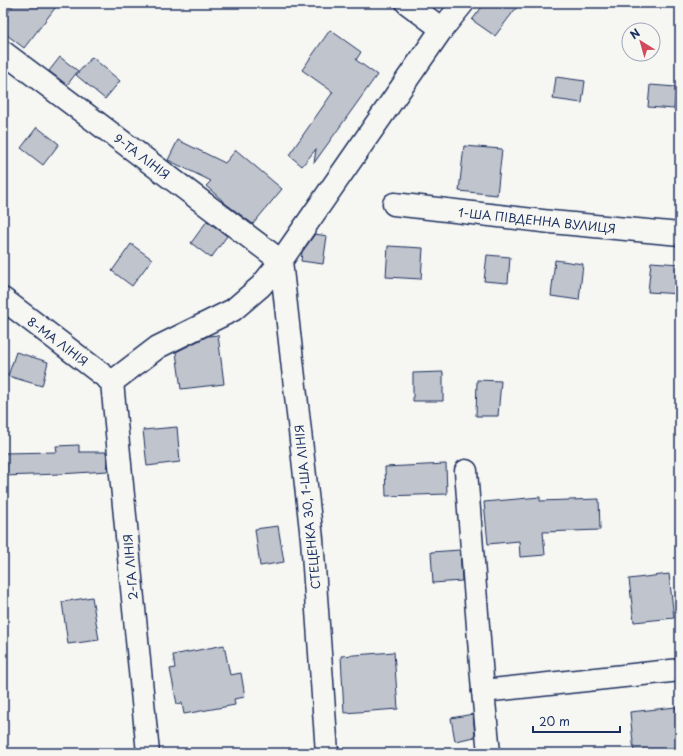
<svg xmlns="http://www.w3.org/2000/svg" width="683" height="756" viewBox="0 0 683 756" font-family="'Playpen Sans',sans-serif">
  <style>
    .building { fill: #c0c4cd; stroke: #1b2f5e }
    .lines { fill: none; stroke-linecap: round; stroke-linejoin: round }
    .minor-casing { stroke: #1b2f5e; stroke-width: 25 }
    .minor { stroke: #f6f6f2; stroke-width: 22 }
    .labels { text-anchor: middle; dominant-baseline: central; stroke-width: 4; stroke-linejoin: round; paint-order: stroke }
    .street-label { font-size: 12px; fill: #1b2f5e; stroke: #f6f6f2 }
  </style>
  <rect width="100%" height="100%" fill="#f6f6f2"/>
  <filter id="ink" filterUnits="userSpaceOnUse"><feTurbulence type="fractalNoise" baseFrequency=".025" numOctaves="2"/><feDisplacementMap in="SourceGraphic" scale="8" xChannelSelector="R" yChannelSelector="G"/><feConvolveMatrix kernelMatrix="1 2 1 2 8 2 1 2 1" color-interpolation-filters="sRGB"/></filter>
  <g filter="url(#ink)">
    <g class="building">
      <path d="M15,3h44l-35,45 -21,-16v-14z"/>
      <path d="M485,3h35l-25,33 -23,-16z"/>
      <path d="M330,30l31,22 -5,8 21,15 -63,88 2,-14 -14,17 -13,-11 44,-63 -31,-22z"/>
      <path d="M60,57l18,14 -11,14 -18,-14z"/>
      <path d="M92,57l28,24 -15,18 -29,-24z"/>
      <path d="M556,77l29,4 -3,22 -29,-4z"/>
      <path d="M650,85l26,2 -2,22 -26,-2z"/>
      <path d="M37,127l22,17 -16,21 -22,-17z"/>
      <path d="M178,140l47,23 11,-13 46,39 -29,35 -31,-23v-1l-16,-14 5,-5 -43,-21z"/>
      <path d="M464,146l38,3 -5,46 -38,-4z"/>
      <path d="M207,221l20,15 -16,22 -20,-15z"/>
      <path d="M315,234l12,2 -4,28 -22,-3 1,-9z"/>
      <path d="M131,244l21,15 -20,27 -20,-15z"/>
      <path d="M388,246l35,2 -2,31 -35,-2z"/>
      <path d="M487,255l23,2 -2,26 -24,-2z"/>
      <path d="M555,260l28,4 -4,36 -28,-4z"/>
      <path d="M651,262l29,2v30l-32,-2z"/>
      <path d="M218,335l6,49 -43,5 -5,-37 32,-16z"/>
      <path d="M16,352l32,10 -6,24 -34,-10z"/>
      <path d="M443,372v29h-30v-28z"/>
      <path d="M477,380l24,1 -3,35h-22z"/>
      <path d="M177,427l3,35 -33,4 -4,-36z"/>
      <path d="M79,445v7h27l2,19 -49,3 -56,2v-23l54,-1 -1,-6z"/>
      <path d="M446,464l1,30 -61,2 -1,-29z"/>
      <path d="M540,497v4l59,-2 1,31 -57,2 2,23 -25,2 -1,-16 -31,3 -4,-42z"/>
      <path d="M278,526l6,36 -24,4 -5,-37z"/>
      <path d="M460,550l2,31 -29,2 -2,-31z"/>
      <path d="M669,574l5,44 -40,4 -5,-43z"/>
      <path d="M92,597l7,43 -31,4 -6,-42z"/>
      <path d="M224,645l6,30 11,-2 4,24 -11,2 1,6 -51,9 -2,-11 -5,1 -7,-35 5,-1 -2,-13z"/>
      <path d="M394,652l4,57 -54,4 -3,-57z"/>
      <path d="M676,707l4,46h-46l-4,-41z"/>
      <path d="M473,714l2,23 -20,4 -4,-23z"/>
    </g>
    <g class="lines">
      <defs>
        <g id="minor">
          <path d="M407,3l35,26"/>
          <path d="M3,52l278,209"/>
          <path d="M394,204l157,18 129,12"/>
          <path d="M281,261l31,278 15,214"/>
          <path d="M3,299l109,83"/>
          <path d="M112,382l46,-35 75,-37 28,-24 20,-25 161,-232 21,-26"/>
          <path d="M112,382l36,371"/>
          <path d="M466,471l17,220 6,62"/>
          <path d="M483,691l197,-21"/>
        </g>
      </defs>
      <use href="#minor" class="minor-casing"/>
      <use href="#minor" class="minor"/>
    </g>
  </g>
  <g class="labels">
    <g class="street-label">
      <text transform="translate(142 156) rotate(37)">9-ТА ЛІНІЯ</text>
      <text transform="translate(537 220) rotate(6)">1-ША ПІВДЕННА ВУЛИЦЯ</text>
      <text transform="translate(58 341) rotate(37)">8-МА ЛІНІЯ</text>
      <text transform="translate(307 507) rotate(-96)">СТЕЦЕНКА 30, 1-ША ЛІНІЯ</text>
      <text transform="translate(130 567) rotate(-95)">2-ГА ЛІНІЯ</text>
    </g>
  </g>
  <rect width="683" height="756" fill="none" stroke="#f6f6f2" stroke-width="16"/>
  <rect x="8" y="8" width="667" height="740" fill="none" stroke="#1b2f5e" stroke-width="1.5" filter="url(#ink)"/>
  <g transform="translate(641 42) rotate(323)"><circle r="19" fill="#f6f6f2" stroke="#9ea6b7"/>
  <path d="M0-3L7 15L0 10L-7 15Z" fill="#d1495b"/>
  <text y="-6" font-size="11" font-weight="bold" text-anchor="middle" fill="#1b2f5e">N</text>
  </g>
  <path d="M533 726v6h87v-6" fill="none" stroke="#1b2f5e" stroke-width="2"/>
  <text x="539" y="726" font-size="12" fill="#1b2f5e" stroke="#f6f6f2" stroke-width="3" paint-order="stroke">20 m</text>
</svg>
